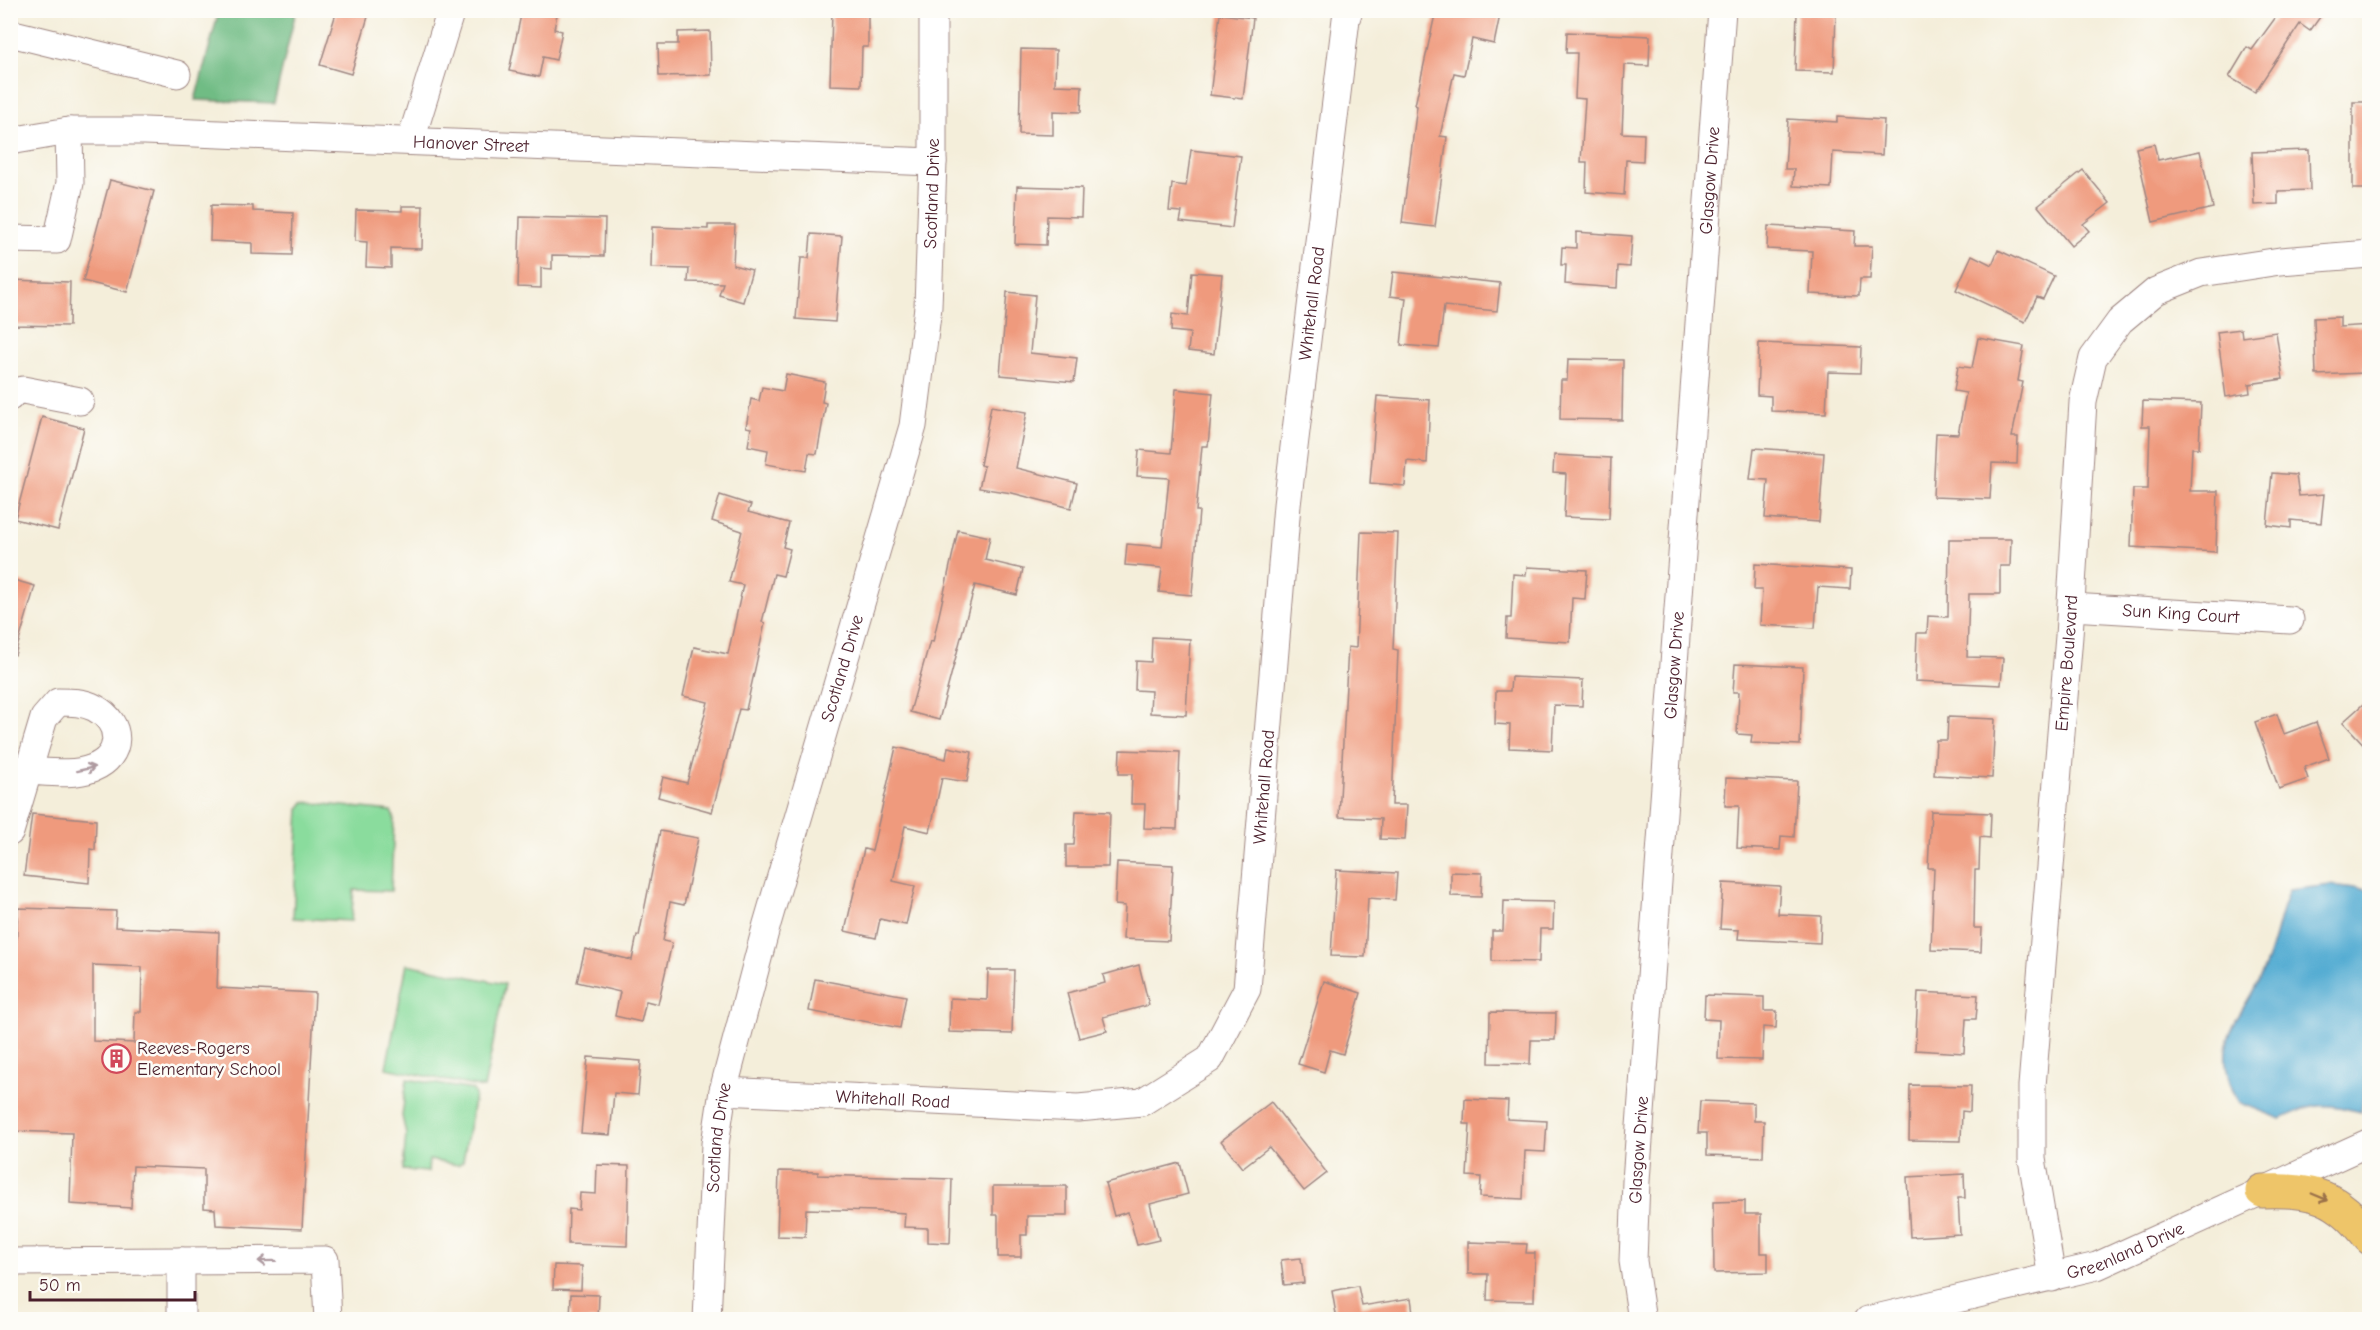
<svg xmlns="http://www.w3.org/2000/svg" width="2380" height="1330" viewBox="0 0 2380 1330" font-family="'Comic Neue',sans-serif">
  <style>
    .green { fill: #8adc9d; stroke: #6a7e64; stroke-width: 1.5 }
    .forest { fill: #6fbc84; stroke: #5c6e58; stroke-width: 1.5 }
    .water { fill: #57add3; stroke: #50667f; stroke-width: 1.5 }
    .building { fill: #ef9a7d; fill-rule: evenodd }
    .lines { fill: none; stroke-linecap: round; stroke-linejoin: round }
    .minor-casing { stroke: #9f8682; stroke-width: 29 }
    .major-casing { stroke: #9f8682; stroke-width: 35 }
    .minor { stroke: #fff; stroke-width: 27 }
    .major { stroke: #eec569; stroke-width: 33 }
    .oneway { stroke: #ae9aa0 }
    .oneway2 { stroke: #9c724a }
    .labels { text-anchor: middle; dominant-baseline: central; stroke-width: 5; stroke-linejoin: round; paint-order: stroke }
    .street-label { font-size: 18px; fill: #4a1f2b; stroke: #fdfcf7 }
    .poi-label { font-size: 18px; fill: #4a1f2b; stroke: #fdfcf7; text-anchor: start }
  </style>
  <rect width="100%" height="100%" fill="#fdfcf7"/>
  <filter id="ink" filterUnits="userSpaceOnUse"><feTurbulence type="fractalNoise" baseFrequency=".0167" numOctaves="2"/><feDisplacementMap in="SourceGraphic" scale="12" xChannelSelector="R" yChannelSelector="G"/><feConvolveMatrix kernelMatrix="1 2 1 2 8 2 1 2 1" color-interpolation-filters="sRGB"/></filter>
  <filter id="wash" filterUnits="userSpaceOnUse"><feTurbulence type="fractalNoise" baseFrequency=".008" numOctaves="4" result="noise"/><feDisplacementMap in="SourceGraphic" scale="24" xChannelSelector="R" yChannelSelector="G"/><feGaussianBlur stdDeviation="1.35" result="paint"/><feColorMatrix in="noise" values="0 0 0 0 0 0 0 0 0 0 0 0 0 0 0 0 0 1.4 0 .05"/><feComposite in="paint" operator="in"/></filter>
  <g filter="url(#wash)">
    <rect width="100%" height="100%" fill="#f4eeda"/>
    <g class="green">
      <path d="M304,802l87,9 3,7 -3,73 -37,-1 -3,31 -58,-3 6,-109z"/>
      <path d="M407,964l98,20 -21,104 -98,-20z"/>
      <path d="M407,1079l66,11 2,5 -12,66 -5,4 -29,-5 -1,12 -25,-2 3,-36 -4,-18z"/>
    </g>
    <path class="forest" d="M219,11h77l-22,92 -79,-3z"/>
    <path class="water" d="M2331,885l38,5 1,154 -9,68c-37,-9 -45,-10 -80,7l-43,-17c-33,-67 8,-83 29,-141 9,-23 12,-47 22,-71z"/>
    <g id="blocks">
      <g class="building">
        <path d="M337,10h33l-19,64 -31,-9z"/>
        <path d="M522,10h36l-4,19 8,2 -6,29 -13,-3 -4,20 -30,-6z"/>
        <path d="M832,10h36v37h-6l-1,39 -31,-1z"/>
        <path d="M1436,10h65l-7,34 -22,-5 -8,36 -10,-2 -14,63 7,1 -12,90 -33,-4 15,-117 -2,-1z"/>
        <path d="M2281,10h44l-15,21 -10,-7 -45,68 -26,-15 18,-30 5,3z"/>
        <path d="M1797,13l39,1 -2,58 -39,-1z"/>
        <path d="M1220,14l33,4 -10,81 -33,-4z"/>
        <path d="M710,31l1,44 -52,1 -1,-32h20v-12z"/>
        <path d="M1567,32l83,4 -1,30 -24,-1 -3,68 22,1 -1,27 -17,-1 -2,35 -38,-3 1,-30h-6l4,-63 -10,-1 2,-45h-11z"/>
        <path d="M1021,49l35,1 -1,35 27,1 -1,26 -28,-1v24l-34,-1z"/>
        <rect x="2353" y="102" width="17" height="87"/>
        <path d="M1837,117l47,3 -2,35 -49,-3 -2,36 -38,-2 1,-17h-9l3,-50 49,3z"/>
        <path d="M2154,144l4,16 42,-9 13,57 -60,14 -17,-74z"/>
        <path d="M1191,150l50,6 -9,72 -52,-6 2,-10 -13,-1 3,-27 14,2z"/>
        <path d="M2309,150l1,40 -32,1v13l-24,1 -2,-53z"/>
        <path d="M2083,170l27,33 -27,21 6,7 -18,15 -33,-40z"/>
        <path d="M110,180l44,11 -27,101 -44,-11z"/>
        <path d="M1017,186l65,2 -1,29 -34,-1 -1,29 -31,-1z"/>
        <path d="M211,205l42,1v5l40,2 -1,42 -40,-1v-11l-42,-2z"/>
        <path d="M402,206h21l-1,43 -31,-1v20l-25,-1 1,-25 -12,-1 1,-31 46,1z"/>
        <path d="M520,217l85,2 -1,37 -52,-1v14l-11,-1v20l-23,-1z"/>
        <path d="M708,225h27l-2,40 19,5 -9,32 -24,-7 4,-12 -35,-1 1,-13 -38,-1 1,-41 56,2z"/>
        <path d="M1768,226l87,5 -1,15h18l-2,33h-10l-1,17 -49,-2 2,-43 -45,-2z"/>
        <path d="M1576,232l56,4 -2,31 -12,-1 -1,22 -52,-4 1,-19h-5l1,-18 14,1z"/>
        <path d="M811,234l31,2 -7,86 -39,-3 5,-61h8z"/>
        <path d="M1998,250l56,26 -11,23 -6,-2 -12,25 -69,-32 16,-35 20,10z"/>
        <path d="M1192,272l30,2 -8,80 -26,-3 2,-18 -19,-2 1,-17 16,2z"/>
        <path d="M1393,272l107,11 -3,28 -53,-5 -5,42 -38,-3 5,-47 -16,-2z"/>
        <path d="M10,280l60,2 -1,44 -59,-1z"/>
        <path d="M1007,292l28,3 -5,58 47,5 -3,24 -74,-7z"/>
        <path d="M2340,317v10l30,-2v41h-6v7l-48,2 -2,-57z"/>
        <path d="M2241,329l1,8 34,-5 7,47 -34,5 1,9 -24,4 -9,-65z"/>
        <path d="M1978,338l46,8 -6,35 5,1 -11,55h6l-1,27 -25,-1 -2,36 -57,-2 3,-64 22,1 8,-41 -12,-2 4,-25 14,2z"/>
        <path d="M1759,343l102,4 -1,26 -32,-1 -2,41 -55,-2v-15l-14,-1z"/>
        <path d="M1568,359l55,1 -1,60 -62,-1 1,-39h6z"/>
        <path d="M786,374l39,8 -3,20 4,1 -9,51 -8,-1 -3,18 -40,-7 2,-14 -20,-4 3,-18 -5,-1 5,-28 8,2 3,-14 21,4z"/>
        <path d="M1176,389l37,4 -5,53h-6l-6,65h3l-7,84 -33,-3 3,-24 -37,-3 2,-21 35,3 7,-69 -32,-2 2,-26 32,3z"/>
        <path d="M1377,396l53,4 -3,63 -20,-2 -2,25 -35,-3z"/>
        <path d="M2143,401l58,2 -2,45h-7l-2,43h28l-2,61 -85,-5 2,-58h15l2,-63h-8z"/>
        <path d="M991,406l36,6 -11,56 61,15 -6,25 -59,-15 -33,-5 5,-22 -4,-1z"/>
        <path d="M42,417l42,11 -26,102 -43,-11z"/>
        <path d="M1754,448l70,5 -5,69 -54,-4 3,-38 -18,-1z"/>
        <path d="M1554,455l57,3 -2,61 -45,-2 2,-43 -13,-1z"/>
        <path d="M2272,473l24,2 3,21 25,-2 -3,29 -30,-3v8l-24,-3z"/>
        <path d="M720,495l31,10 -3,7 41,11 -6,24 7,2 -7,27 -9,-2 -12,48 3,1 -19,87 -7,-1 -27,103 -54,-15 5,-20 24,6 21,-81 -25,-6 11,-49 34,7 15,-69 -14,-3 13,-51 -30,-10z"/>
        <path d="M958,530l32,7 -5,23 38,9 -6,26 -42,-10 -36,135 -29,-8 20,-71 3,1z"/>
        <path d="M1361,532l37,1 -5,116 5,1 -6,155h15l-2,35 -25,-1 1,-20 -42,-2 9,-170 8,1z"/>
        <path d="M1949,539h62l-1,27h-10v28h-31l-2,63 36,1 -2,27 -86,-4 2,-48h10l1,-17 20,1z"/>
        <path d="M1755,564l96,6 -1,19 -32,-2 -3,41 -55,-3 2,-35h-8z"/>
        <path d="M1527,567l60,3 -2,29 -13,-1 -2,44 -64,-4 1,-20h4l2,-44 13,1z"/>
        <path d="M10,579l25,7 -20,69 -5,-1z"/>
        <path d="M1152,637l38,2 -4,76 -36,-2 1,-22 -16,-1 1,-29 15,1z"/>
        <path d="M1735,664l68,3 -3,78 -49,-2 1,-8 -15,-1 2,-42h-6z"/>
        <path d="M1511,677l72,3 -1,26 -28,-1 -2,45 -43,-2 1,-23 -15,-1 1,-33h14z"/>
        <path d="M2370,698v53l-27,-29z"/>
        <path d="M2277,714l7,20 32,-12 13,36 -25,9 4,12 -29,10 -24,-67z"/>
        <path d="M1948,717l47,2 -3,59 -58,-3 2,-35h11z"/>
        <path d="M896,747l50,12 2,-12 24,5 -5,30 -25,-4 -12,54 -25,-6 -12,55 22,5 -9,39 -26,-6 -4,19 -31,-7 19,-82 8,2z"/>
        <path d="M1120,750l60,2 -3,77 -33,-1 1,-24h-14l1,-30h-13z"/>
        <path d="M1726,778l71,3 -3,56 -13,-1 -1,14 -43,-2 2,-42h-14z"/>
        <path d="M1076,811l34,1 -2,55h-42v-22h8z"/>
        <path d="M1931,811l60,2 -1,25 -10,-1 -1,33h-4l-1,58h8l-1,24 -50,-2 3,-82h-6z"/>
        <path d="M32,814l64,6 -1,30 -5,-1 -1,34 -65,-7z"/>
        <path d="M660,831l38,7 -14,67 -14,-3 -7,39 9,2 -14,61 -12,-3 -5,21 -26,-6 5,-24 -43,-10 8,-33 47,11 5,-25 2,1z"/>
        <path d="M1117,862l56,3 -4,76 -46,-2 2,-33 -10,-1z"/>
        <path d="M1336,870l61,3 -2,27 -27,-2 -3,59 -34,-1z"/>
        <path d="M1451,872l31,1 -1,24 -30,-1z"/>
        <path d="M1723,883l57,3 -2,28 43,2 -1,27 -82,-4 1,-9 -19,-1z"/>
        <path d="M1504,901l50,1 -1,27h-13l-1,33 -47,-1v-30h11z"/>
        <path d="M18,908l98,3 -1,16 104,5 -2,56 98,5 -13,236 -86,-4 -1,-16 -11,-1v-39l-71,-3 -2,42 -61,-4 2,-71 -62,-2v-57zM93,965l49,2 -1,45h-6l-1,31 -41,-2z"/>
        <path d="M1139,965l10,40 -46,12 4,14 -28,7 -12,-45 38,-10 -2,-8z"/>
        <path d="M988,970h26l-2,64 -63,-2 1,-34 37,2z"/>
        <path d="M815,979l91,17 -6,32 -91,-17z"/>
        <path d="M1324,981l37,12 -18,61 -13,-4 -6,22 -26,-8z"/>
        <path d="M1918,992l60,3 -2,24h-10l-2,34 -49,-3z"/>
        <path d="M1705,995l59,2v14h13l-1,17 -13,-1 -1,33 -44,-1 1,-39 -15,-1z"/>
        <path d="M1490,1012l66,1 -1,27h-24l-1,24 -41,-1z"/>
        <path d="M588,1057l53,4 -3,34 -24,-2 -4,42 -29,-2z"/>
        <path d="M1910,1085l61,1 -1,26 -8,-1 -1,30 -52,-1z"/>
        <path d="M1465,1099l43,2 -1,18 40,2 -2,31 -20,-1 -2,48 -43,-2 1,-20 -14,-1 3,-52h-6z"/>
        <path d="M1700,1101l54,2v18h10l-1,36 -56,-2v-22h-9z"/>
        <path d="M1271,1102l56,71 -23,18 -35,-44 -27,21 -21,-27z"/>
        <path d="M1180,1163l8,31 -38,10 9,36 -22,5 -9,-33 -14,4 -9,-33z"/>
        <path d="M597,1165l32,1 -2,80 -59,-2 1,-35 10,1 1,-17 16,1z"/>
        <path d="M779,1171l39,1v3l134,4 -2,64 -22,-1v-14l-24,-1 1,-14 -30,-2 -69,-2 -1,28 -28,-1z"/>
        <path d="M1964,1174l1,24h-7l2,36 -50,3 -3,-60z"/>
        <path d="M993,1186h74v30h-40v19h-6v22h-23v-42h-5z"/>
        <path d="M1745,1201v13h16v39h7v19l-54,1 -1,-71z"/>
        <path d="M1468,1242l59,2 -1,9h9l-1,48 -47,-1 1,-26h-20z"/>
        <path d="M1301,1258l3,25 -20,2 -3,-25z"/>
        <path d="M554,1265l28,1 -1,24 -28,-1z"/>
        <path d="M1358,1286l4,20 49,-8 3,22h-77l-5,-29z"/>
        <path d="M571,1294l28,1 -1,25h-28z"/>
      </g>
    </g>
  </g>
  <g filter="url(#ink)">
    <use href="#blocks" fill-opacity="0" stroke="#9f8682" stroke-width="1.5"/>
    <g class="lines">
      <defs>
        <g id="minor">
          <path d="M10,33l167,41"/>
          <path d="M411,140l40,-130"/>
          <path id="s1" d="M10,141l59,-10h76l788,31"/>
          <path d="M10,239l47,1 13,-57 -1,-52"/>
          <path d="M10,397l2,-5 11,-2 57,11"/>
          <path id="s2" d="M2071,607l219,13"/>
          <path d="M10,832l34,-114 14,-16c13,0 26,0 37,6 28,15 28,48 -2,60 -20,8 -45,4 -65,3"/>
          <path id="s3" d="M723,1091l355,17 64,-6 68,-43 37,-70 40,-484 59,-486 3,-9"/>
          <path d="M181,1261v59"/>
          <path d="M10,1262l315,-2 3,60"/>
          <path id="s4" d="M2052,1278l-20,-119v-73l37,-450 14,-234 10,-44 27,-37 36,-30 45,-18 79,-12 90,-7"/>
          <path id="s5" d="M707,1320l8,-176 8,-53 44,-167 146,-498 15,-119 5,-145v-152"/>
          <path id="s6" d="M1642,1320l-9,-59 3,-80 86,-1171"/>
          <path id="s7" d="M1868,1320l229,-54 273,-124"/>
        </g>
        <path id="major" d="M2262,1191c52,-2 76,5 108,47"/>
      </defs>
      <use href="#minor" class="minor-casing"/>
      <use href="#major" class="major-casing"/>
      <use href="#minor" class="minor"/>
      <use href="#major" class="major"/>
    </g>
    <defs><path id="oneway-shaft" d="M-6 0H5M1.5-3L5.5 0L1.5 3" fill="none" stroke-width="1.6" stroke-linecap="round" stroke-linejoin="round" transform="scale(1.5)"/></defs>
    <g class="oneway">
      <use href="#oneway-shaft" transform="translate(86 769) rotate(-13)"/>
      <use href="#oneway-shaft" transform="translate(267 1261) rotate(179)"/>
    </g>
    <use class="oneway2" href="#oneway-shaft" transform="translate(2320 1197) rotate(23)"/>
  </g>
  <defs>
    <symbol id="building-ring" viewBox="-11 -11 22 22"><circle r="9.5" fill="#fdfcf7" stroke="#d1495b" stroke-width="1.5"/><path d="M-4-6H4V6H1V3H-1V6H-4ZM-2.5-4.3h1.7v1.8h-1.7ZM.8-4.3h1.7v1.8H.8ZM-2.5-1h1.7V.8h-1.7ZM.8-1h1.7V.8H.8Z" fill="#d1495b"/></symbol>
  </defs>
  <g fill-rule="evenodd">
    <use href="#building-ring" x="100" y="1042" width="33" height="33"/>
  </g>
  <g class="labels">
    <g class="street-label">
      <text stroke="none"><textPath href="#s1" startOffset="462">Hanover Street</textPath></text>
      <text stroke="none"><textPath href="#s6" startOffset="1143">Glasgow Drive</textPath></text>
      <text stroke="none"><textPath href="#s5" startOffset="1155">Scotland Drive</textPath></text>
      <text stroke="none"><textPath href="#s3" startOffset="1268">Whitehall Road</textPath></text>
      <text stroke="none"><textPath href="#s2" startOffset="110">Sun King Court</textPath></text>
      <text stroke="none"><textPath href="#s4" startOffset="618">Empire Boulevard</textPath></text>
      <text stroke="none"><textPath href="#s6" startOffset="657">Glasgow Drive</textPath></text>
      <text stroke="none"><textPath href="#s5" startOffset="669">Scotland Drive</textPath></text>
      <text stroke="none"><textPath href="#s3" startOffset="782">Whitehall Road</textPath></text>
      <text stroke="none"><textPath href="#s3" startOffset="170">Whitehall Road</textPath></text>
      <text stroke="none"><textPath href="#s5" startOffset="183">Scotland Drive</textPath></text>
      <text stroke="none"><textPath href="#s6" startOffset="171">Glasgow Drive</textPath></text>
      <text stroke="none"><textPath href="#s7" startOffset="267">Greenland Drive</textPath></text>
    </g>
    <g class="poi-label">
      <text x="137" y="1048">Reeves-Rogers<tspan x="137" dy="21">Elementary School</tspan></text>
    </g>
  </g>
  <rect width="2380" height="1330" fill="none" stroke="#fdfcf7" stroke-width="36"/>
  <path d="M30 1291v9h165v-9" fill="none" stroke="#4a1f2b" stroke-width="3"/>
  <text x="39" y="1291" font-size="18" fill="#4a1f2b" stroke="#fdfcf7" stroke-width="4.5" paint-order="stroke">50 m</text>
</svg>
